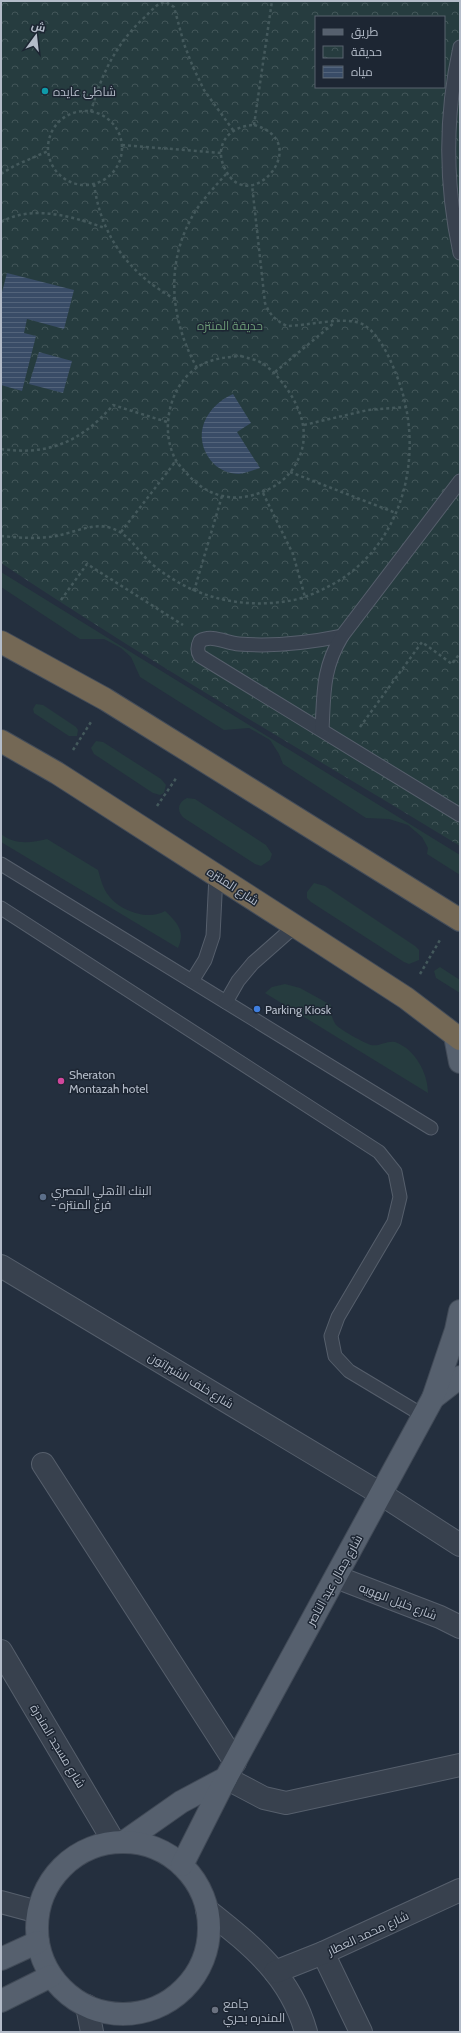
<svg xmlns="http://www.w3.org/2000/svg" width="461" height="2033" viewBox="0 0 461 2033" font-family="Cabin,Cairo,sans-serif">
  <style>
    .grass { fill: #263c3f }
    .park { fill: url(#park-crowns); fill-rule: evenodd }
    .water { fill: url(#water-rules) }
    .lines { fill: none; stroke-linecap: round; stroke-linejoin: round }
    .lane-casing { stroke: #565f6c; stroke-width: 15 }
    .street-casing { stroke: #565f6c; stroke-width: 24 }
    .primary-casing { stroke: #414a57; stroke-width: 24 }
    .highway-casing { stroke: #434c59; stroke-width: 24 }
    .path { stroke: #44595c; stroke-width: 2.5; stroke-dasharray: 3 3; stroke-linecap: butt }
    .lane { stroke: #38414e; stroke-width: 13 }
    .street { stroke: #38414e; stroke-width: 22 }
    .primary { stroke: #56606e; stroke-width: 22 }
    .highway { stroke: #746855; stroke-width: 22 }
    .culture-dot { fill: #0f9aa8; stroke: #1d2633; stroke-width: 1.5 }
    .shop-dot { fill: #3f7fe0; stroke: #1d2633; stroke-width: 1.5 }
    .hotel-dot { fill: #d1479c; stroke: #1d2633; stroke-width: 1.5 }
    .service-dot { fill: #5c6f8a; stroke: #1d2633; stroke-width: 1.5 }
    .worship-dot { fill: #6b7280; stroke: #1d2633; stroke-width: 1.5 }
    .labels { text-anchor: middle; dominant-baseline: central; stroke-width: 3; stroke-linejoin: round; paint-order: stroke }
    .poi-label { font-size: 12px; fill: #b4bcc9; stroke: #1d2633; text-anchor: start }
    .park-label { font-size: 12px; fill: #6b9a76; stroke: #1d2633 }
    .street-label { font-size: 12px; fill: #b4bcc9; stroke: #1d2633 }
  </style>
  <defs>
    <pattern id="park-crowns" width="20" height="18" patternUnits="userSpaceOnUse"><rect width="20" height="18" fill="#263c3f"/><path d="M2 6a3 3 0 1 1 6 0M12 15a3 3 0 1 1 6 0" fill="none" stroke="#435659"/></pattern>
    <pattern id="water-rules" width="6" height="5" patternUnits="userSpaceOnUse"><rect width="6" height="5" fill="#394c67"/><path d="M0 2.5h6" fill="none" stroke="#53647b"/></pattern>
  </defs>
  <rect width="100%" height="100%" fill="#242f3e"/>
  <g class="grass">
    <path d="M1,572l459,283v20l-33,-21 1,-6 -6,-11 -14,-12 -19,-6 -23,-1 -83,-54 -4,-10 -9,-14 -21,-12 -25,2 -84,-53 -9,-20 -10,-9 -17,-9h-24l-79,-52z"/>
    <path d="M36,704l7,1 33,22 2,3 -1,6h-8l-35,-23 -1,-4z"/>
    <path d="M96,741l7,1 58,37 5,6 -2,8 -4,2 -7,-2 -59,-39 -3,-6z"/>
    <path d="M187,798l8,1 71,46 6,9 -2,6 -9,6 -6,-2 -71,-46c-8,-7 -6,-16 3,-20z"/>
    <path d="M1,834c13,11 30,9 46,5l51,31c3,10 5,19 11,26 11,15 40,25 56,15 12,11 21,21 13,37l-177,-106z"/>
    <path d="M314,883l11,3 90,60 4,4v10l-10,4 -5,-2 -93,-60 -4,-4v-6z"/>
    <path d="M440,967l20,13v13l-24,-15 -2,-7z"/>
    <path d="M285,984l15,4 31,17c-1,7 1,14 5,20 5,5 28,18 35,20 7,2 17,-5 24,-3 20,7 33,31 33,51l-163,-100 7,-6z"/>
  </g>
  <path class="park" d="M1,1h459v845c-154,-94 -310,-183 -459,-283zM316,17h128v70h-128z"/>
  <g class="water">
    <path d="M7,273l67,17 -10,39 -37,-10 -3,14 12,3 -14,55 -21,-6v-89z"/>
    <path d="M39,352l33,9 -9,32 -34,-9z"/>
    <path d="M233,394l18,29 -14,9 23,36c-7,2 -14,5 -21,6 -9,0 -19,-4 -25,-10 -24,-25 -10,-57 19,-70z"/>
  </g>
  <g class="lines">
    <defs>
      <g id="lane">
        <path d="M460,47c-15,68 -15,137 0,206"/>
        <path d="M342,636c-35,7 -68,11 -103,8 -13,-1 -27,-10 -39,-3 -3,6 -3,10 0,15l260,159"/>
        <path d="M322,730c2,-36 0,-61 20,-94l118,-155"/>
        <path d="M1,864l430,264"/>
        <path d="M1,908l378,244 16,20 5,25 -6,25 -56,95 -7,19 4,20 14,15 75,45"/>
        <path d="M192,981l13,-21 8,-24 3,-61"/>
        <path d="M226,1002l12,-21 15,-18 42,-37"/>
      </g>
      <g id="street">
        <path d="M1,1266l380,228 79,51"/>
        <path d="M43,1464l192,298"/>
        <path d="M336,1577l104,40 20,10"/>
        <path d="M1,1651l113,191"/>
        <path d="M226,1778l38,20 22,5 174,-38"/>
        <path d="M1,1902l37,10"/>
        <path d="M207,1910c44,35 83,65 99,122"/>
        <path d="M323,1953l38,79"/>
        <path d="M275,1972l48,-19 137,-63"/>
        <path d="M87,2006l5,26"/>
      </g>
      <g id="primary">
        <path d="M455,1036l5,26"/>
        <path d="M433,1398l27,-21"/>
        <path d="M124,1842l57,-40 45,-24"/>
        <circle cx="123" cy="1928" r="86"/>
        <path d="M182,1865l44,-87 207,-380 23,-68 4,-19"/>
        <path d="M1,1959l37,-17"/>
        <path d="M1,2001l50,-25"/>
      </g>
      <g id="highway">
        <path d="M1,642l104,57 355,221"/>
        <path d="M1,741l56,32 238,153 111,72 54,41"/>
      </g>
    </defs>
    <use href="#lane" class="lane-casing"/>
    <use href="#street" class="street-casing"/>
    <use href="#primary" class="primary-casing"/>
    <use href="#highway" class="highway-casing"/>
    <g class="path">
      <circle cx="85" cy="148" r="37"/>
      <path d="M91,112c10,-38 26,-70 55,-96 6,-6 11,-13 20,-14l8,5 10,37 9,23 11,23 29,40"/>
      <path d="M254,125c62,17 -5,94 -29,44 -12,-24 4,-43 29,-44z"/>
      <path d="M254,125l18,-124"/>
      <path d="M122,145l99,8"/>
      <path d="M1,174l13,-8 34,-15"/>
      <path d="M94,184c7,52 35,90 81,115"/>
      <path d="M1,222c33,-18 72,-5 104,6"/>
      <path d="M241,356c6,2 12,3 17,5 12,6 19,15 27,25 18,25 27,53 9,81 -10,16 -27,25 -45,29 -23,5 -44,-3 -60,-20 -6,-7 -13,-13 -16,-22 -13,-31 -1,-76 32,-91 12,-5 23,-6 36,-7z"/>
      <path d="M197,368c-29,-52 -33,-114 4,-165 8,-10 17,-20 26,-30"/>
      <path d="M275,372l59,-49"/>
      <path d="M304,425l64,-15 38,-3"/>
      <path d="M1,449c48,7 81,-8 112,-44l54,17"/>
      <path d="M290,472l106,41"/>
      <path d="M263,493l30,61 12,43"/>
      <path d="M121,532l55,-71"/>
      <path d="M1,536c19,2 37,3 55,0 17,-3 38,-14 55,-8 19,6 26,23 41,36 40,34 91,46 142,36 14,-3 28,-10 41,-17 72,-42 91,-136 61,-209 -6,-16 -17,-40 -32,-49 -17,-10 -57,1 -77,1 -12,-6 -17,-11 -22,-23l-13,-118"/>
      <path d="M194,591l28,-95"/>
      <path d="M61,600l26,-36 96,61"/>
      <path d="M360,727l62,-85 30,22 8,-11"/>
      <path d="M73,750l18,-28"/>
      <path d="M157,806l20,-29"/>
      <path d="M420,974l20,-34"/>
    </g>
    <use href="#lane" class="lane"/>
    <use href="#street" class="street"/>
    <use href="#primary" class="primary"/>
    <use href="#highway" class="highway"/>
  </g>
  <circle class="culture-dot" cx="45" cy="91" r="4"/>
  <circle class="shop-dot" cx="257" cy="1009" r="4"/>
  <circle class="hotel-dot" cx="61" cy="1081" r="4"/>
  <circle class="service-dot" cx="43" cy="1197" r="4"/>
  <circle class="worship-dot" cx="215" cy="2010" r="4"/>
  <g class="labels">
    <g class="poi-label">
      <text x="53" y="91">شاطئ عايده</text>
      <text x="265" y="1009">Parking Kiosk</text>
      <text x="69" y="1074">Sheraton<tspan x="69" dy="14">Montazah hotel</tspan></text>
      <text x="51" y="1190">البنك الأهلي المصري<tspan x="51" dy="14">- فرع المنتزه</tspan></text>
      <text x="223" y="2003">جامع<tspan x="223" dy="14">المندره بحري</tspan></text>
    </g>
    <g class="park-label">
      <text x="230" y="325">حديقة المنتزه</text>
    </g>
    <g class="street-label">
      <text transform="translate(233 886) rotate(33)">شارع المنتزه</text>
      <text transform="translate(191 1380) rotate(31)">شارع خلف الشيراتون</text>
      <text transform="translate(334 1580) rotate(-61)">شارع جمال عبد الناصر</text>
      <text transform="translate(398 1601) rotate(21)">شارع خليل الهويه</text>
      <text transform="translate(58 1746) rotate(59)">شارع مسجد المندرة</text>
      <text transform="translate(368 1933) rotate(-25)">شارع محمد العطار</text>
    </g>
  </g>
  <rect width="461" height="2033" fill="none" stroke="#b4bcc9" stroke-width="4"/>
  <rect x="315" y="16" width="130" height="72" fill="#1d2633" stroke="#59626f"/>
  <rect x="323" y="29" width="20" height="6" fill="#56606e" stroke="#59626f"/>
  <text x="351" y="36" font-size="12" fill="#b4bcc9">طريق</text>
  <rect x="323" y="46" width="20" height="12" fill="url(#park-crowns)" stroke="#59626f"/>
  <text x="351" y="56" font-size="12" fill="#b4bcc9">حديقة</text>
  <rect x="323" y="66" width="20" height="12" fill="url(#water-rules)" stroke="#59626f"/>
  <text x="351" y="76" font-size="12" fill="#b4bcc9">مياه</text>
  <g transform="translate(36 36) rotate(15)" stroke="#1d2633" stroke-width="3" paint-order="stroke">
  <path d="M0-3L7 15L0 10L-7 15Z" fill="#b4bcc9"/>
  <text y="-6" font-size="11" font-weight="bold" text-anchor="middle" fill="#b4bcc9">ش</text>
  </g>
</svg>
